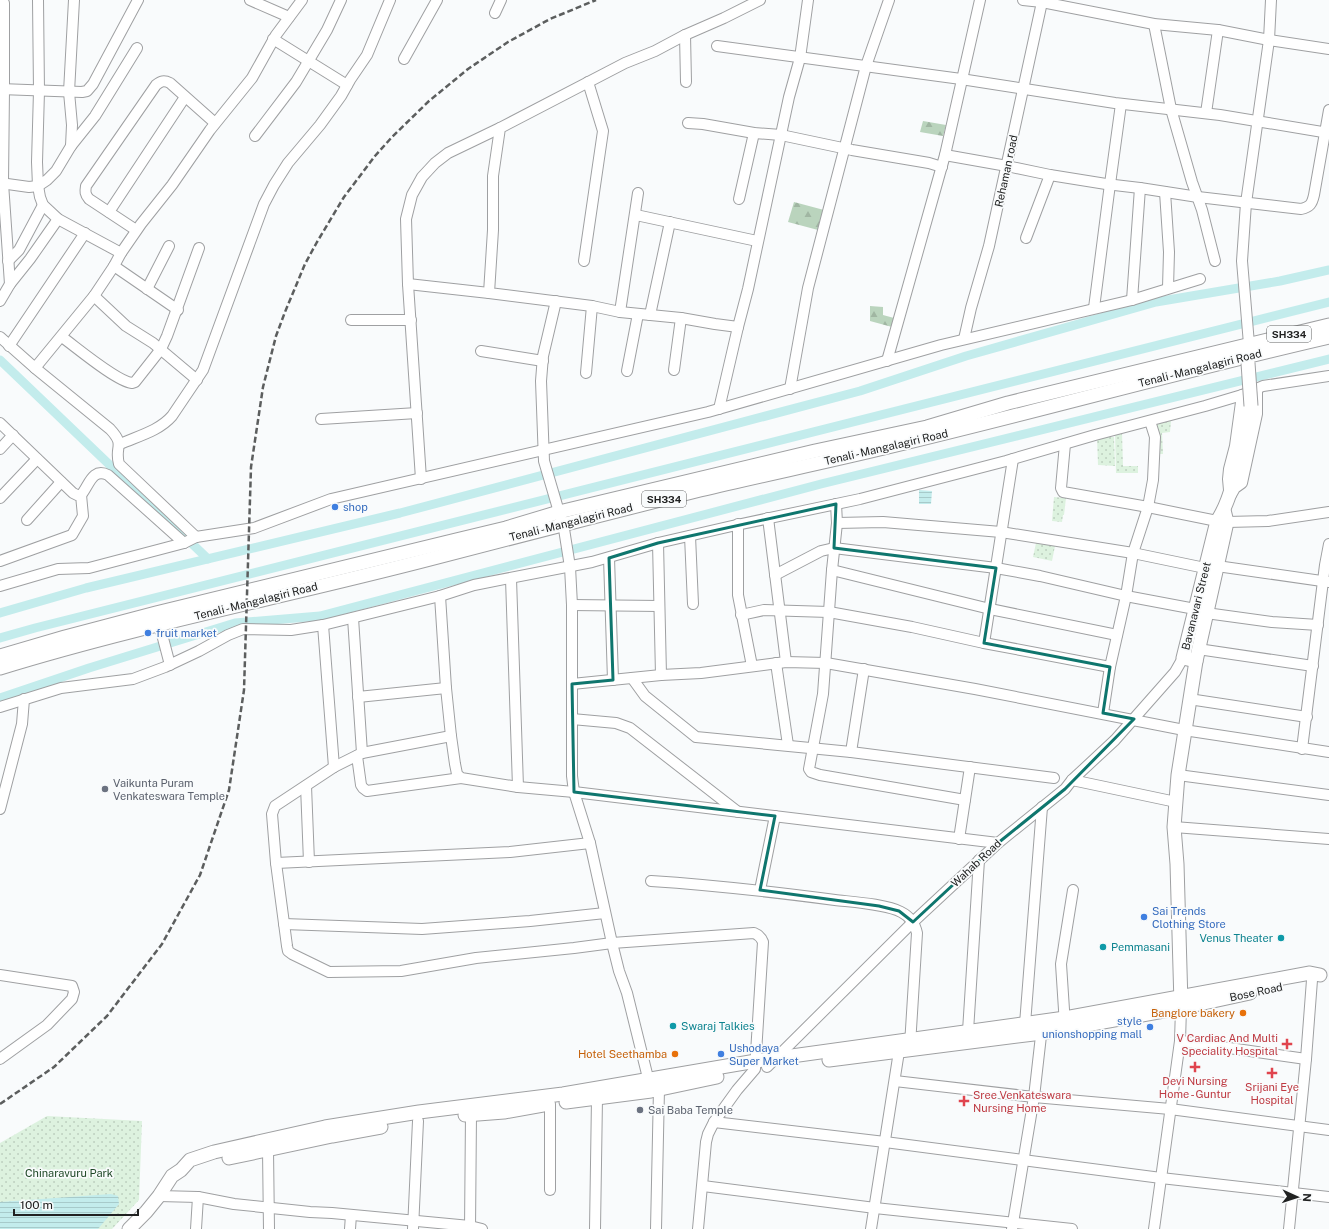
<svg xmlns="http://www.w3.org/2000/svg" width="1329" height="1229" viewBox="0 0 1329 1229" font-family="'Public Sans',sans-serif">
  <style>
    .forest { fill: url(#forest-firs) }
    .park { fill: url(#park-dots) }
    .water { fill: url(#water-rules) }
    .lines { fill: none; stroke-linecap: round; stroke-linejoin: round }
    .canal { stroke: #c3ecec; stroke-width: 9 }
    .minor-casing { stroke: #9fa0a2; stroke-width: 12 }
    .major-casing { stroke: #9fa0a2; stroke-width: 15 }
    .minor { stroke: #fff; stroke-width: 10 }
    .major { stroke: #fff; stroke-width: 13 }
    .rail { stroke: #5c5e5e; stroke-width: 2.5; stroke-dasharray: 6 3; stroke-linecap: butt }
    .major-bridge-casing { stroke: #9fa0a2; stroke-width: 15; stroke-linecap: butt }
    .major-bridge { stroke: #fff; stroke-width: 13 }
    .marked { fill: none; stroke: #0f766e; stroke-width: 3; stroke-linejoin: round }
    .shop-dot { fill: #3f7fe0; stroke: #f9fbfc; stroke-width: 1.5 }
    .worship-dot { fill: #6b7280; stroke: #f9fbfc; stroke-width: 1.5 }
    .culture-dot { fill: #0f9aa8; stroke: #f9fbfc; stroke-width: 1.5 }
    .food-dot { fill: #e8710a; stroke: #f9fbfc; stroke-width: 1.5 }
    .health-dot { fill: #e0444e; stroke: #f9fbfc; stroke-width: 1.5 }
    .labels { text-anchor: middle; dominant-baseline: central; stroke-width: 3.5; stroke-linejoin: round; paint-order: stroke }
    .shield { fill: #f9fbfc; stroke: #616263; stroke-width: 1 }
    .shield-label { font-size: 10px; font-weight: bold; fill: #202121 }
    .street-label { font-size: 11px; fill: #202121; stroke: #f9fbfc }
    .shop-label { font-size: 11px; fill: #366cbe; stroke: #f9fbfc; text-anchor: start }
    .worship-label { font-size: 11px; fill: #5b616d; stroke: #f9fbfc; text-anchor: start }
    .culture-label { font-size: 11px; fill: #0d838f; stroke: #f9fbfc; text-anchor: start }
    .food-label { font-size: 11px; fill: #c56008; stroke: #f9fbfc; text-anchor: end }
    .health-label { font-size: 11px; fill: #be3a42; stroke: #f9fbfc }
    .park-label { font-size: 11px; fill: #1f4827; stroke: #f9fbfc }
  </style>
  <defs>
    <pattern id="forest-firs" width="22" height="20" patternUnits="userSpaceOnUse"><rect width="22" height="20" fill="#bad4bd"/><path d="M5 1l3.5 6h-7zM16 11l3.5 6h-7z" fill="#a0b6a2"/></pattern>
    <pattern id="park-dots" width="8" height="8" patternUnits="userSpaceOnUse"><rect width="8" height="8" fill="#ddf2df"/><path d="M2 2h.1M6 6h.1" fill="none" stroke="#bdcfbf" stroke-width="1.8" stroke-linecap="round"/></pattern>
    <pattern id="water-rules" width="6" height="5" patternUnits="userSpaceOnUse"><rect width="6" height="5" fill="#c3ecec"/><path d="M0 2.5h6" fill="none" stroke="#a7caca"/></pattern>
  </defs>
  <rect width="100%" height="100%" fill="#f9fbfc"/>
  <g class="forest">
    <path d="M923,121l23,4 -3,11 -23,-4z"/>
    <path d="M794,202l30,8 -6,20 -30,-8z"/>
    <path d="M870,306l13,1v8l11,3 -2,9 -22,-6z"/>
  </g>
  <g class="park">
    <path d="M1171,421l-1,11 -8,1 1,21h-8l-2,-30z"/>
    <path d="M1115,432h7l1,34h15v7h-22z"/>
    <path d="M1097,437h17l1,29 -17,-1z"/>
    <path d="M1054,497l12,1 -2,17h-1l-1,7 -10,-1z"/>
    <path d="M1036,543l19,3 -3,15 -19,-4z"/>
    <path d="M47,1116l95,5 -3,79 -27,29h-112v-86z"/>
  </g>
  <g class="water">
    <path d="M919,490l13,1 -1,13h-12z"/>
    <path d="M111,1194l7,2 1,8 -21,25h-98v-27z"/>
  </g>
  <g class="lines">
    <g class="canal">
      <path d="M0,360l208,199"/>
      <path d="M0,613l86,-25 314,-75 460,-122 106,-35 190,-54 124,-21 49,-11"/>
      <path d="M0,638l35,-10 1294,-326"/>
      <path d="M0,698l89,-30 146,-45 85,-7 501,-132 508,-125"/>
    </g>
    <defs>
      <g id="minor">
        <path d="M38,0l1,91 -2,71 1,24 2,11 3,8 15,14 63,34"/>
        <path d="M250,0l39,17"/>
        <path d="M760,0l-36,18 -39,17 -30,16 -30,12 -125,65 -7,48v54l-4,63 103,13 28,6 61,6 34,6 23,3 10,-38 41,-192 11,-39 8,-58"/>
        <path d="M1023,0l19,2 112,22 64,6 51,10 2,-40"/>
        <path d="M4,3v86l-1,94 7,101"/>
        <path d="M495,13l6,-13"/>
        <path d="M1154,24l17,85 21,73 10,28 13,51"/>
        <path d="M685,35l1,47"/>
        <path d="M273,39l74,46"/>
        <path d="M717,46l244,33 154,24 105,12 109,18"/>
        <path d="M404,59l33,-59"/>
        <path d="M0,89l82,3 5,-1 6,-7 45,-84"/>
        <path d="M1206,113l12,-83"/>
        <path d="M688,123l15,1 51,9 27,2 71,15 77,13 13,4"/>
        <path d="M255,136l41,-54 31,-52 14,-30"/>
        <path d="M71,146l1,-21 -3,-33 5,-92"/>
        <path d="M945,155l62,11 43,9 56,9 34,4 58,9 103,12c9,-2 11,-5 13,-14l15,-85"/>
        <path d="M0,183l29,4 9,-1 9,-6 9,-9 15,-25 24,-30 42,-68"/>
        <path d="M1165,192l4,60 -1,36"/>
        <path d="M739,199l15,-66"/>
        <path d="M109,212l76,-115"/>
        <path d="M636,215l121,26"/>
        <path d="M136,230l-47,-31c-4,-5 -4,-7 -3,-13l70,-101c5,-4 8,-5 14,-2l45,40"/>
        <path d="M1026,238l24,-63"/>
        <path d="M8,261l11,-11 24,-45"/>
        <path d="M584,261l19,-130 -15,-49"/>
        <path d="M114,266l64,44"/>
        <path d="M408,284l81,9"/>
        <path d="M147,289l22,-43"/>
        <path d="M94,296l32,30 27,17 44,37"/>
        <path d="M1132,300l8,-112"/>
        <path d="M0,301l10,-17 20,-25 28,-40"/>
        <path d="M556,301l-13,55 -2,25 3,80 20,68 6,38 2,38v171l2,16 16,51 22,100 7,28 8,22 23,93"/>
        <path d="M1094,308l16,-124 11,-80"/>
        <path d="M620,312l18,-119"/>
        <path d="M650,315l20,-93"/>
        <path d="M351,320h60"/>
        <path d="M0,337l35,31 59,-72 20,-30 7,-13 20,-29 31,-39 38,-55 42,-52 24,-43 26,-35"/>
        <path d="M62,337c14,10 54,44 70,46l3,-1 26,-33 6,-13 32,-88"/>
        <path d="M964,339l7,-31 18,-62 53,-244"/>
        <path d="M1249,344l-7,-83 4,-58 23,-163 60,9"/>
        <path d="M9,346l76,-113"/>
        <path d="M481,351l62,10"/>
        <path d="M887,361l58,-206 35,-155"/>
        <path d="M35,368l75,61c16,17 4,17 9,35l77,73"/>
        <path d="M674,370l7,-52"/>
        <path d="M627,371l11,-57"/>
        <path d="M586,373l6,-67"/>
        <path d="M790,389l18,-101 58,-222 23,-66"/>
        <path d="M719,409l19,-82"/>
        <path d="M321,419l96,-6"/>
        <path d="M0,423l73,70 4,2h4c8,-9 11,-28 27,-20l76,68"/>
        <path d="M120,444c18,-8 39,-13 52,-28l31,-46 61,-166 10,-19 14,-22 32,-38 21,-29 9,-16 17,-25 23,-55"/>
        <path d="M1065,444l-4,44 2,4 85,15 69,14"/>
        <path d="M0,449l13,-14"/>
        <path d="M421,479l-13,-195 -2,-65 6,-24 10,-18 13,-14 13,-10 52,-25"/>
        <path d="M1229,490l-1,-11 1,-10 6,-23 7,-51"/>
        <path d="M1231,495l4,-7 7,-5 15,-69v-25"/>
        <path d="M0,498l37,-39"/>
        <path d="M836,504l1,19 -5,47 -9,124 -14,75 2,3 9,3 145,25"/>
        <path d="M768,518l18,144"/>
        <path d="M27,520l34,-38"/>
        <path d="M1227,522l41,-1 61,-9"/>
        <path d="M837,523l46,-1 118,10 132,21 72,15"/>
        <path d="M738,524v71l14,71"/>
        <path d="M690,536l3,68"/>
        <path d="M658,543l3,132"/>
        <path d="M609,558l4,122"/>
        <path d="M0,561l72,-26 11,-19 -2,-21"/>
        <path d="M1217,566l112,16"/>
        <path d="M832,570l158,39 127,26"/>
        <path d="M775,575l46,-24 13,-3 162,20 44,8 86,20 69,13"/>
        <path d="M511,579l7,208"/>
        <path d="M0,586l58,-17 31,-1 95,-25 12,-6 58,-9 77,-29 377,-87 233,-67 191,-45 68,-21"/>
        <path d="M440,596l6,92 5,48 4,28 2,10 4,4 57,9 56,5 424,51"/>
        <path d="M572,605l87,1"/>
        <path d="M1206,613l66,9 46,3"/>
        <path d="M741,615l23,-5 65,2 83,15 72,16 126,24"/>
        <path d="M353,618l9,135"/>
        <path d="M158,619l12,46"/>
        <path d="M323,625l11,142"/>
        <path d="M984,643l29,-184"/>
        <path d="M1198,649l115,17"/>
        <path d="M776,663l12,82"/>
        <path d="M632,678l13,18 51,41 155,15 203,26"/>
        <path d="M572,684l89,-9 40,-2 85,-11 40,1 149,26 209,41 145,22"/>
        <path d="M358,697l88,-9"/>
        <path d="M1189,699l118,18"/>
        <path d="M0,707l61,-19 72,-9 32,-12 34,-16 29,-16 15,-6 48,1 32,-5 117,-29 34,-11 118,-23 66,-19 74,-17 128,-27 146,-38 89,-26 110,-29 37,-11 21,-9 66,-10"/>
        <path d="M1103,713l7,-46 16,-71 7,-43 15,-46 5,-27 2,-43 -5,-16"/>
        <path d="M572,719l44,4 14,5 108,84"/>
        <path d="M451,736l-89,17 -28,14 -59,39 -3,8 4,49 11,83 1,5 4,3 37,18 72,-1 75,-13 98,-10 38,-5 142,-10c5,2 7,4 9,9l-8,127 -18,21 -23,32 -6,12 -2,8 -8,87"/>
        <path d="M1302,749l23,-184 4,-21"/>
        <path d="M851,752l13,-83"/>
        <path d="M357,756l4,29 2,3 4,3 94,-13"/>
        <path d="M1178,775l151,20"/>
        <path d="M1072,780l104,22"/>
        <path d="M306,786l3,76"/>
        <path d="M0,809l22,-85 2,-25"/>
        <path d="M1174,827l155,12"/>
        <path d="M959,839l11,-72"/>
        <path d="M276,863l234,-11 80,-9"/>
        <path d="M651,881c62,4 123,11 184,19 17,2 51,4 66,12 8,4 14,12 16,21l-7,112"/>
        <path d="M760,890l15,-74"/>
        <path d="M284,924l138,5 108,-8 75,-8"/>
        <path d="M0,975l72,11 2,6 -2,7 -25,26 -47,34"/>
        <path d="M1025,1024l17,-217"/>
        <path d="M1065,1025l-4,-61 12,-74"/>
        <path d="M968,1031l11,-171"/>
        <path d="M1180,1041l126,18"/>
        <path d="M767,1067l146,-145 85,-79 67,-54 7,-9 43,-40 60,-68 8,-14"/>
        <path d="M895,1081l139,16 136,12 159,21"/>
        <path d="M550,1104v86"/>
        <path d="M714,1122l171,20 276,36 168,19"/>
        <path d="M268,1150l1,79"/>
        <path d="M703,1186l172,22 197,21"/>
        <path d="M159,1196l39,1 36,7 76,8 22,1 138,13 12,3"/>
        <path d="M196,1229l2,-32"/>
        <path d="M350,1229l1,-14"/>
        <path d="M413,1229l5,-108"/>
        <path d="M470,1229l1,-115"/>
        <path d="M595,1229l2,-131"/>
        <path d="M656,1229l3,-140"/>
        <path d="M871,1229l29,-184"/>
        <path d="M1012,1229l22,-132 8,-70"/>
        <path d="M1154,1229l26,-188 1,-33"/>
        <path d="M1289,1229l17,-170 6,-79 -1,-7"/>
      </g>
      <g id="major">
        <path d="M0,656l65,-19 91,-24 300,-73 50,-12 53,-16 256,-61 112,-24 81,-24 321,-78"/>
        <path d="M1196,661l-13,-3 34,-137c10,-15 14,-31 19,-48 7,-23 12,-43 15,-67"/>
        <path d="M0,668c143,-44 289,-72 434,-110 89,-23 177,-46 266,-68 63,-15 126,-28 188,-43 148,-35 293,-76 441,-110"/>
        <path d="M1181,1004l-4,-140 -3,-37 4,-52 18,-114 31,-139 -3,-12"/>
        <path d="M829,1060l213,-27 139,-25 69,-15"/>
        <path d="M566,1102l85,-11 66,-14"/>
        <path d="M465,1115l39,-3 39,-7"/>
        <path d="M229,1158l103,-22 49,-9"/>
        <path d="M129,1229l17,-17 13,-16 13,-20 9,-6 9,-10 24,-8 111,-25 94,-15 144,-18 193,-33 309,-43 245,-45 10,2"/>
      </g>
    </defs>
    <use href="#minor" class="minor-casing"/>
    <use href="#major" class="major-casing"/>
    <use href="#minor" class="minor"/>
    <use href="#major" class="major"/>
    <path class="rail" d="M0,1104l54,-37 53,-51 55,-72 38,-69 29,-85 15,-100 7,-223 12,-80 13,-51 9,-24 20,-48 12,-22 27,-45 31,-41 17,-19 37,-36 39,-32 40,-27 42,-23 46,-19"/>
    <defs>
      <path id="major-bridge" d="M1248,363l3,43"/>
    </defs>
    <use href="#major-bridge" class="major-bridge-casing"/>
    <use href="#major-bridge" class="major-bridge"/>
  </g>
  <path class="marked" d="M836,504l-2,44 162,20 -12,75 126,24 -7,46 31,6 -69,70 -67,54 -85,79 -14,-11 -20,-5 -119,-16 15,-74 -201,-24 -2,-108 41,-4 -4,-122 49,-15z"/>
  <g class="shop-dot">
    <circle cx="335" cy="507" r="4"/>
    <circle cx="148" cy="633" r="4"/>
    <circle cx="1144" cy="917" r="4"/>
    <circle cx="1150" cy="1027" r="4"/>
    <circle cx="721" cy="1054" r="4"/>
  </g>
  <g class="worship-dot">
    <circle cx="105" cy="789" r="4"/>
    <circle cx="640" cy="1110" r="4"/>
  </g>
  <g class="culture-dot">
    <circle cx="1281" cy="938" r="4"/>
    <circle cx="1103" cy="947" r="4"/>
    <circle cx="673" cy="1026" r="4"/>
  </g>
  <g class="food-dot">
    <circle cx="1243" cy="1013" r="4"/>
    <circle cx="675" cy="1054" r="4"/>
  </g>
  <g class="health-dot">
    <path d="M1285 1038h4v4h4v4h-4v4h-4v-4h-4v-4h4z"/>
    <path d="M1193 1061h4v4h4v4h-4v4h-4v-4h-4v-4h4z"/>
    <path d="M1270 1067h4v4h4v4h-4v4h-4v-4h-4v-4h4z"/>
    <path d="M962 1095h4v4h4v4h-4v4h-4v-4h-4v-4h4z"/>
  </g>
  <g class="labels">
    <g class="shield">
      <rect x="1267" y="326" width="44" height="16" rx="3"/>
      <rect x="642" y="491" width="44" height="16" rx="3"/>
    </g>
    <g class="shield-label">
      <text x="1289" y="334">SH334</text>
      <text x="664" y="499">SH334</text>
    </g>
    <g class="street-label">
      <text transform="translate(1006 171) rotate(-78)">Rehaman road</text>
      <text transform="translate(1200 368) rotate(-14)">Tenali - Mangalagiri Road</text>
      <text transform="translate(886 447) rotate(-13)">Tenali - Mangalagiri Road</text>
      <text transform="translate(571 522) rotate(-14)">Tenali - Mangalagiri Road</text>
      <text transform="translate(256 601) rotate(-14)">Tenali - Mangalagiri Road</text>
      <text transform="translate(1196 606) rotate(-76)">Bavanavari Street</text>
      <text transform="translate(976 863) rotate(-43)">Wahab Road</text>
      <text transform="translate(1256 992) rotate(-12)">Bose Road</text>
    </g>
    <g class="shop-label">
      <text x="343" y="507">shop</text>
      <text x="156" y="633">fruit market</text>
      <text x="1152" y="911">Sai Trends<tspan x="1152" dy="13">Clothing Store</tspan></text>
      <text x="1142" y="1021" text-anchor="end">style<tspan x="1142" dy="13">unionshopping mall</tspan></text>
      <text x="729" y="1048">Ushodaya<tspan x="729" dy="13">Super Market</tspan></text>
    </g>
    <g class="worship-label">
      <text x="113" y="783">Vaikunta Puram<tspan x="113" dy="13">Venkateswara Temple</tspan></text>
      <text x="648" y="1110">Sai Baba Temple</text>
    </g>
    <g class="culture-label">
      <text x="1273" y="938" text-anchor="end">Venus Theater</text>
      <text x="1111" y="947">Pemmasani</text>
      <text x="681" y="1026">Swaraj Talkies</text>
    </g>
    <g class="food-label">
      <text x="1235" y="1013">Banglore bakery</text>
      <text x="667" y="1054">Hotel Seethamba</text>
    </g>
    <g class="health-label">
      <text x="1278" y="1038" text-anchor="end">V Cardiac And Multi<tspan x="1278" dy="13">Speciality Hospital</tspan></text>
      <text x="1195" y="1081">Devi Nursing<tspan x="1195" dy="13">Home - Guntur</tspan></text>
      <text x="1272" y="1087">Srijani Eye<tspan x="1272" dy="13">Hospital</tspan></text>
      <text x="973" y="1095" text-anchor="start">Sree Venkateswara<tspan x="973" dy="13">Nursing Home</tspan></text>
    </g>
    <g class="park-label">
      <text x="69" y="1173">Chinaravuru Park</text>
    </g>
  </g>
  <g transform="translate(1297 1197) rotate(93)" stroke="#f9fbfc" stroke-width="3" paint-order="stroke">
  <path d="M0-3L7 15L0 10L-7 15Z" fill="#202121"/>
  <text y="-6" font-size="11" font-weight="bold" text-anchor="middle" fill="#202121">N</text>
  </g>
  <path d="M14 1209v6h124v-6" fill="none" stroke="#202121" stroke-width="2"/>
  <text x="20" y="1209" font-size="12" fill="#202121" stroke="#f9fbfc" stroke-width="3" paint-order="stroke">100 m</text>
</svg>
